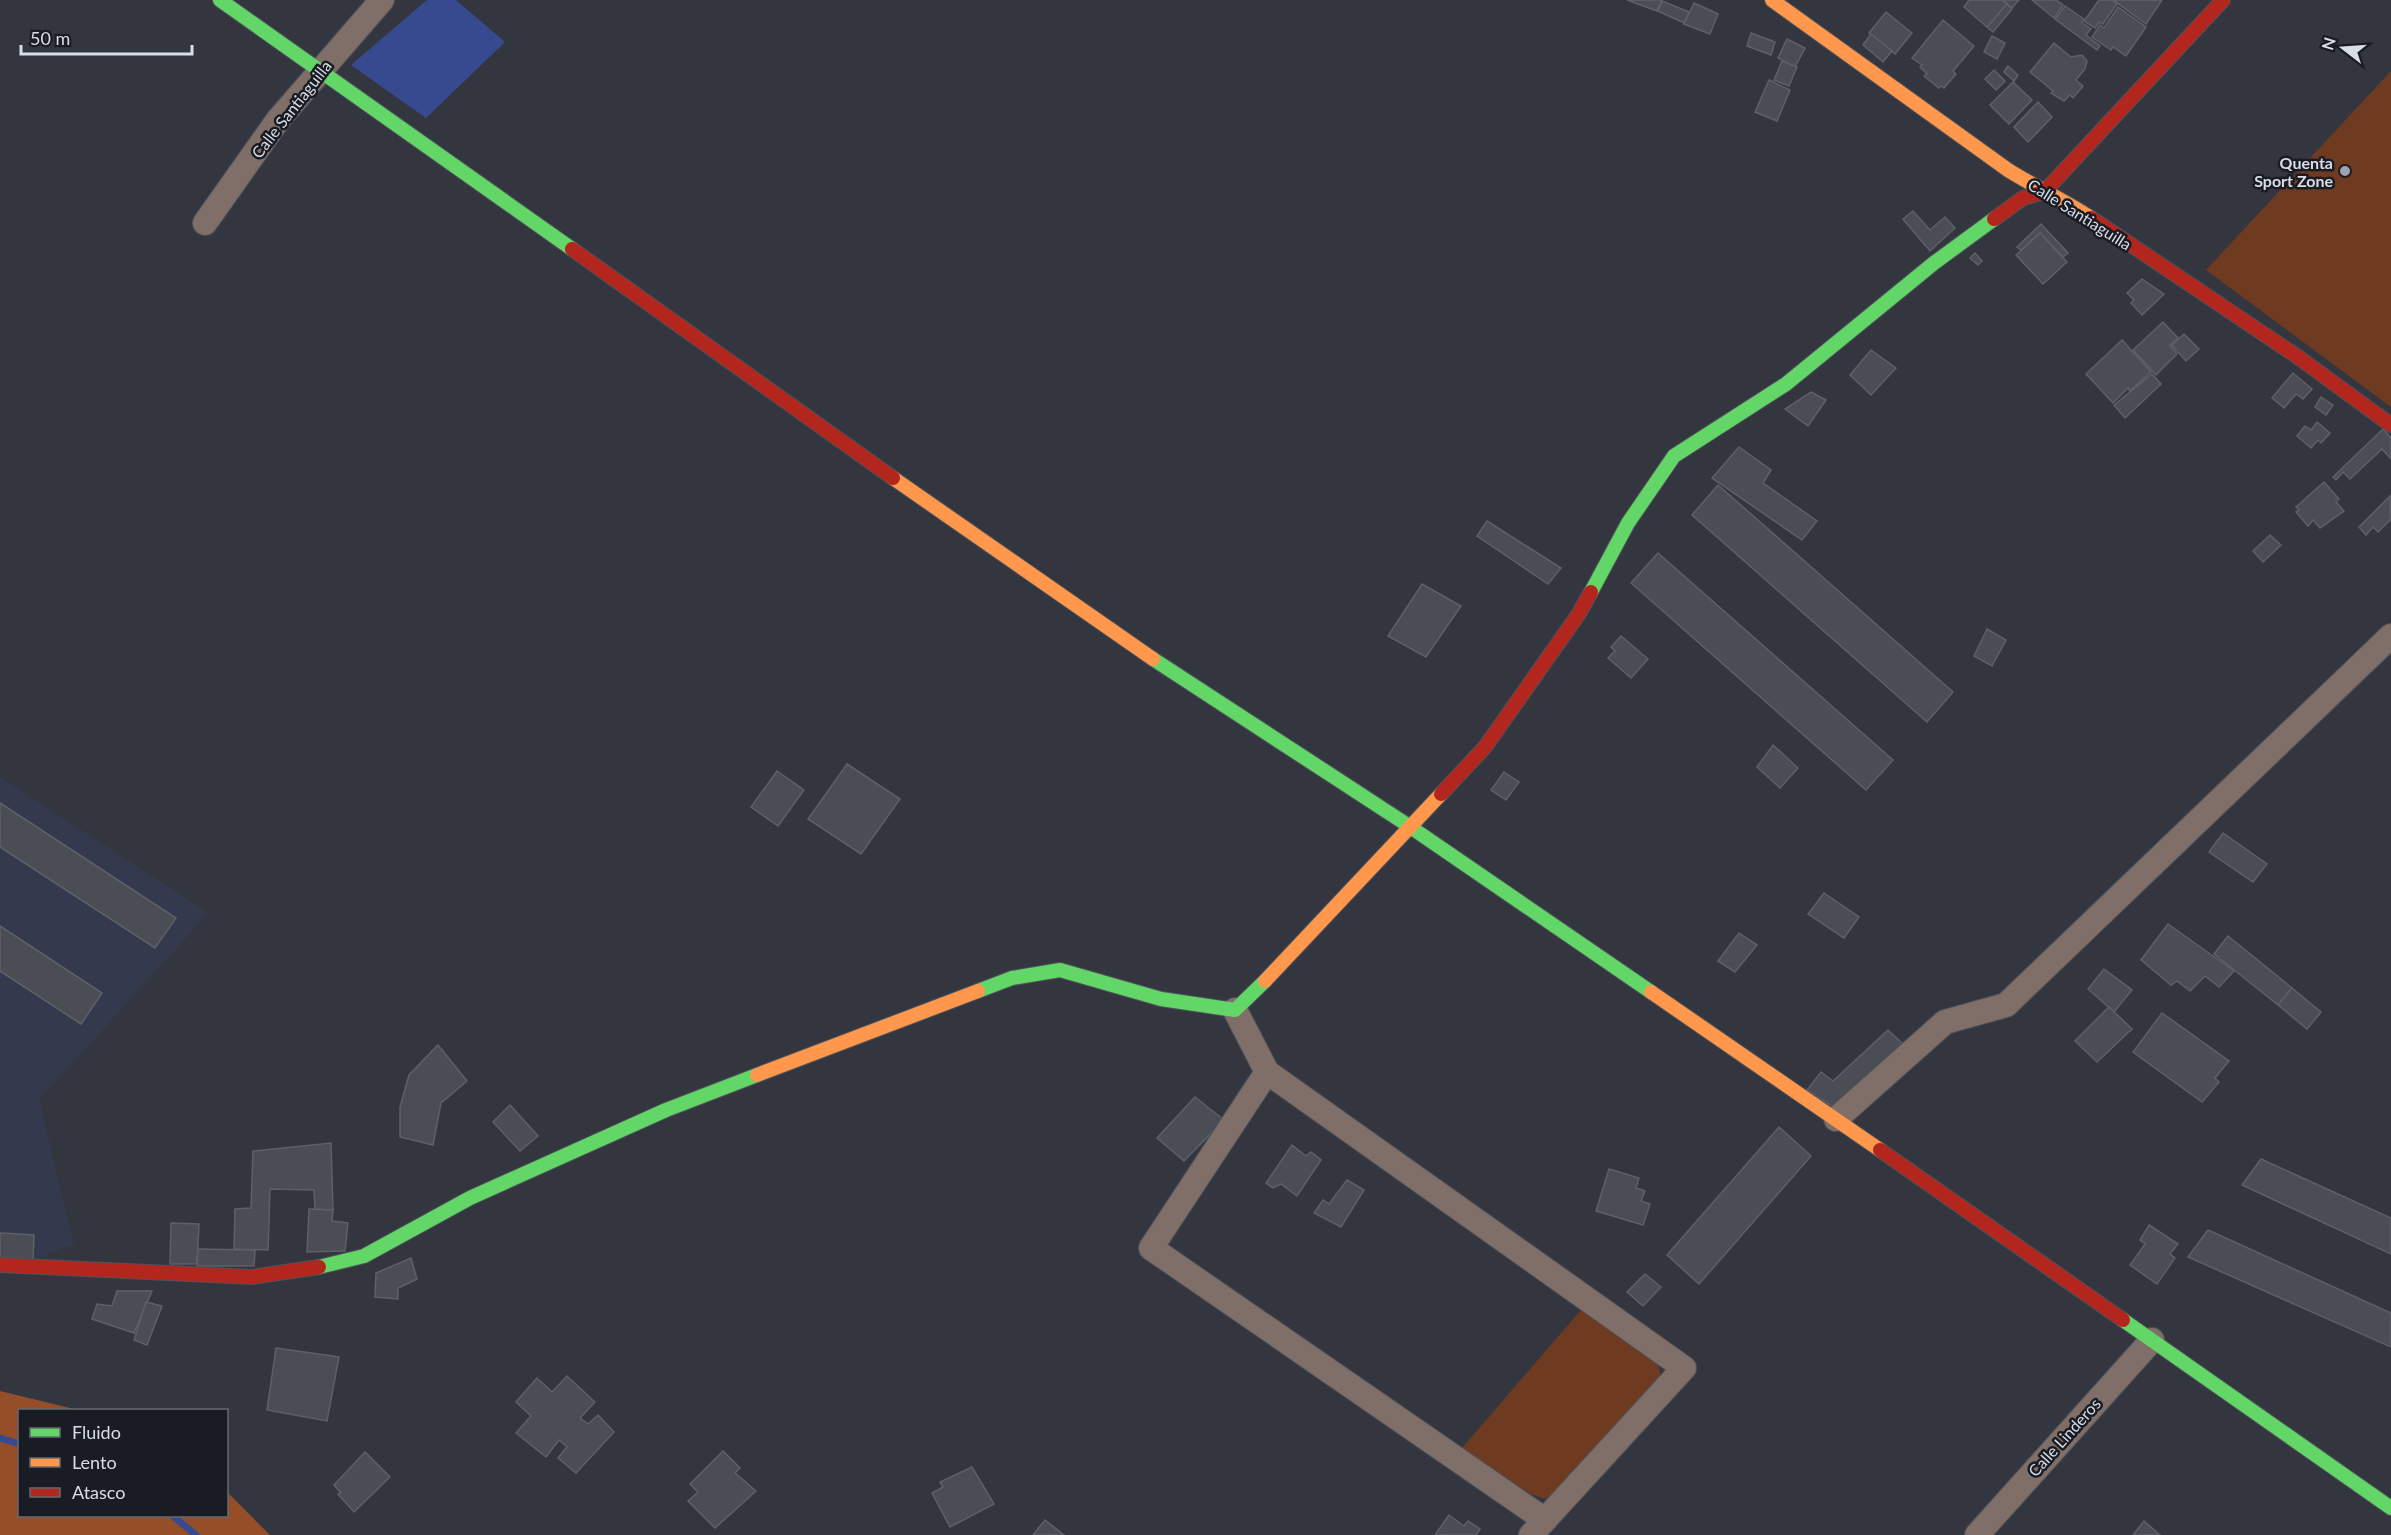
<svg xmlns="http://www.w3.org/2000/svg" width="2391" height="1535" viewBox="0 0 2391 1535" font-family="Lato,sans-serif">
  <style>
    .built { fill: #343a4e }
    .green { fill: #6e3b21 }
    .forest { fill: #954e28 }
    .water { fill: #384a8f }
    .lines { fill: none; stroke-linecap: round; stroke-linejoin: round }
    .stream { stroke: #384a8f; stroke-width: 7 }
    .building { fill: #4a4d54; stroke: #5e6067; stroke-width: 1.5 }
    .street-casing { stroke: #4f5259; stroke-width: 26 }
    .fast-casing { stroke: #4f5259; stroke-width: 16 }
    .slow-casing { stroke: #4f5259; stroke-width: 16 }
    .jam-casing { stroke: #4f5259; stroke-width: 16 }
    .street { stroke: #806f68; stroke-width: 24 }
    .fast { stroke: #63d668; stroke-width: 14 }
    .slow { stroke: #ff974d; stroke-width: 14 }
    .jam { stroke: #b3261e; stroke-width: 14 }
    .poi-dot { fill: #9fa3ac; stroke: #1a1c23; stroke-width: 2 }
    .labels { text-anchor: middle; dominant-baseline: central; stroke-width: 5; stroke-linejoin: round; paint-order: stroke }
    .street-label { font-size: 16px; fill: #d9dde7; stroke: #1a1c23 }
    .poi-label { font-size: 16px; font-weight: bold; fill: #d9dde7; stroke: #1a1c23; text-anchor: end }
  </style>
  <rect width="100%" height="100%" fill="#34363f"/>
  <path class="built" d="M0,777l208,136 -169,187 35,144 -41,16 -33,-2z"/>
  <g class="green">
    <path d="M2391,71v336l-185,-137z"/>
    <path d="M1581,1310l77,55 3,12 -104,115 -12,7 -14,-5 -69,-46z"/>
  </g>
  <path class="forest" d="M0,1391l78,19h-58v106h206l1,-24 43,43h-270z"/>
  <path class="water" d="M427,0h29l49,42 -79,76 -75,-53z"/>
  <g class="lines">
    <g class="stream">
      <path d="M0,1438l20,6"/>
      <path d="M173,1516l23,19"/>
    </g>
  </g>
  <g class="building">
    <path d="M1627,0h35l-5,11z"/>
    <path d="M1969,0h33l5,4 -20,23 -23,-20z"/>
    <path d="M2003,0h16l-7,8z"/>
    <path d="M2032,0h24l7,5 -9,13z"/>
    <path d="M2099,0h13l5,4 -14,20 -4,-2 -4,6 -11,-7z"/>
    <path d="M2113,0h49l-16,24z"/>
    <path d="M1662,1l27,11 -5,11 -26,-12z"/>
    <path d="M1694,3l24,11 -8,20 -26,-10z"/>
    <path d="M2007,4l5,5 -19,23 -6,-5z"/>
    <path d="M2065,6l19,13 -3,3 10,7 -5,6 14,11 -3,4 -42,-31z"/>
    <path d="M2118,7l28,20 -20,29 -13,-9 -2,3 -19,-13 8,-12 4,3z"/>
    <path d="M1886,12l26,21 -17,21 -26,-21z"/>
    <path d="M1943,20l31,26 -21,25 3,3 -12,14 -3,-2 -2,2 -15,-12 3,-2 -7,-7 2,-2 -10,-7z"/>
    <path d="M1751,33l24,9 -4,13 -24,-9z"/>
    <path d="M1871,34l21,17 -9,11 -20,-17z"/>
    <path d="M1992,36l13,7 -8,16 -13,-7z"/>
    <path d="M1787,39l18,9 -10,19 -17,-9z"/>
    <path d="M2054,43l17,14 11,-2 5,6 -2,8 -9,11 7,6 -10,12 -3,-3 -6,6 -13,-8 2,-2 -23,-19z"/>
    <path d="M1782,61l15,6 -8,19 -15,-6z"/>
    <path d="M2008,66l10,9 -4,6 -10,-9z"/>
    <path d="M1994,70l11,11 -9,9 -11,-11z"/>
    <path d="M1769,80l21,10 -13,31 -22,-9z"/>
    <path d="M2013,82l19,18 -23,24 -19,-19z"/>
    <path d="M2038,102l14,15 -24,25 -14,-15z"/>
    <path d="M1913,211l17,19 15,-13 10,11 -25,23 -27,-32z"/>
    <path d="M2041,224l27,29 -5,4 -23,-24 -19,17 -4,-3z"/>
    <path d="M2040,233l27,29 -24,22 -27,-29z"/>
    <path d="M1975,253l7,8 -4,4 -8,-7z"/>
    <path d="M2142,279l22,15 -22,21 -11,-12 3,-3 -7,-7z"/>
    <path d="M2163,322l15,16 -8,7 7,9 -21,21 -23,-25z"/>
    <path d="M2184,334l15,15 -13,12 -14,-16z"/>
    <path d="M2122,340l29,32 -21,19 -2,-3 -15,15 -27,-29z"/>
    <path d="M1871,350l25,18 -25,27 -21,-20z"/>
    <path d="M2293,373l19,16 -9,10 -7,-5 -12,14 -12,-10z"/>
    <path d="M2152,374l9,10 -36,34 -11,-13z"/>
    <path d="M1811,392l15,8 -18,26 -23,-17z"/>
    <path d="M2321,397l12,8 -7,10 -11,-8z"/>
    <path d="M2317,422l13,11 -9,10 -3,-3 -7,8 -14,-12 8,-10 6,4z"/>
    <path d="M2383,429l8,9v21l-9,-10 -32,30 -7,-7 -7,8 -3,-3z"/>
    <path d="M1739,447l32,23 -8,13 54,38 -15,19 -90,-62z"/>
    <path d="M2324,482l15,17 -3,3 8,9 -24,17 -7,-8 -5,6 -12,-14 3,-2 -3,-3z"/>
    <path d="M1718,485l235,207 -26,30 -235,-207z"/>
    <path d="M2390,496l1,23 -13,13 -5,-5 -7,8 -7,-8z"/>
    <path d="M1487,521l74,47 -13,16 -71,-48z"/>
    <path d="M2270,535l11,10 -18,17 -10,-11z"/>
    <path d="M1658,553l235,207 -27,30 -235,-207z"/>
    <path d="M1422,584l39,22 -35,51 -38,-21z"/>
    <path d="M1987,629l19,11 -14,26 -18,-10z"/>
    <path d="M1621,636l27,23 -17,19 -23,-20 7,-7 -4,-4z"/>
    <path d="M1773,745l25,23 -18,20 -23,-21z"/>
    <path d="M847,764l53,35 -39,55 -53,-35z"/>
    <path d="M777,771l27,19 -26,36 -27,-19z"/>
    <path d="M1504,772l15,10 -13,18 -15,-10z"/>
    <path d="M0,803l176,115 -21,30 -155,-101z"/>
    <path d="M2223,833l44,31 -14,18 -44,-30z"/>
    <path d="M1824,893l35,24 -15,21 -36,-24z"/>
    <path d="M2168,924l66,47 -15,16 -14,-11 -15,15 -13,-10 -6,4 -30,-25z"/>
    <path d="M0,926l102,67 -21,31 -81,-53z"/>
    <path d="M1739,933l18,12 -22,27 -17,-11z"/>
    <path d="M2228,936l64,52 -14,17 -64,-51z"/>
    <path d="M2104,969l28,21 -18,22 -26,-23z"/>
    <path d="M2292,988l29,24 -14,17 -29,-24z"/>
    <path d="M2109,1007l23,22 -35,33 -22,-21z"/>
    <path d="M2162,1013l67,48 -14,17 4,4 -17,20 -69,-50z"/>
    <path d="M1888,1030l16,15 -68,64 -29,-19 14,-18 12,9z"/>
    <path d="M438,1045l29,36 -26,22 -8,42 -33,-8v-30l9,-32z"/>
    <path d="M1195,1097l29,23 -40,41 -27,-23z"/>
    <path d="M510,1105l28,31 -18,15 -27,-29z"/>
    <path d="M1779,1127l32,29 -112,128 -32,-29z"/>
    <path d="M331,1143l2,67 -18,-1 -1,-19 -44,-1 -2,61 -34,-1 1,-40 16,-1 2,-57z"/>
    <path d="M1292,1145l14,11 5,-4 10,8 -24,36 -16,-12 -8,4 -7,-5z"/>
    <path d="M2261,1159l130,59v36l-149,-69z"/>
    <path d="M1609,1169l30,9 -3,10 9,3 -4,10 9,3 -7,21 -47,-14z"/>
    <path d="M1347,1180l17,10 -23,37 -27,-14 9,-13 6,4z"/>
    <path d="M309,1209l24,1 -1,11 16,2 -3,28 -38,1z"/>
    <path d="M171,1223l28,1 -2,40h-27z"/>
    <path d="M2149,1225l29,19 -8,10 5,4 -18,26 -27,-19 15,-21 -5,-4z"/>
    <path d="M2208,1230l183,83v34l-203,-90z"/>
    <path d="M0,1233l34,2 -1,25 -33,-2z"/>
    <path d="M198,1249l57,1 -1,16h-57z"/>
    <path d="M411,1258l6,21 -19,9v11l-23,-2 1,-24z"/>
    <path d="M1645,1274l16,13 -18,19 -16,-14z"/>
    <path d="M117,1291h35l-18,42 -42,-14 5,-15 15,2z"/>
    <path d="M146,1302l16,4 -15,39 -13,-5z"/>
    <path d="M276,1348l63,9 -12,64 -60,-11z"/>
    <path d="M567,1376l28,26 -15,16 8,6 10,-9 16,17 -38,41 -18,-15 9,-11 -8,-7 -13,17 -30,-24 15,-17 -15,-14 21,-24 15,14z"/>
    <path d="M723,1451l17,17 -5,5 21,18 -41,37 -27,-27 10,-9 -8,-8z"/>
    <path d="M365,1452l25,25 -36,35 -16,-18 3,-1 -7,-8z"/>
    <path d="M972,1467l22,37 -44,23 -18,-34 11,-6 -3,-5z"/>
    <path d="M1449,1515l15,11 4,-5 12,8 -4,6h-41z"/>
    <path d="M1045,1520l19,15h-31z"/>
    <path d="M2144,1521l16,14h-27z"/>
  </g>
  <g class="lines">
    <defs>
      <g id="street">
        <path d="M205,223l73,-103 104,-120"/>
        <path d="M1235,1010l32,62 417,296 -153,167"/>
        <path d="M1267,1072l-116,176 394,272"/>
        <path d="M1836,1119l109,-97 61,-17 385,-369"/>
        <path d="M1977,1535l175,-195"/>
      </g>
      <g id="fast">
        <path d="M220,0l352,249"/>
        <path d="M1591,592l37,-69 46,-67 112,-72 148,-121 60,-44"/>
        <path d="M1153,659l256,167 242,166"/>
        <path d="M978,991l34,-13 48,-8 101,29 74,11 30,-29"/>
        <path d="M319,1267l45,-11 106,-58 196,-88 91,-35"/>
        <path d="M2123,1320l268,188"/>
      </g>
      <g id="slow">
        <path d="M1772,0l236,170c27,17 56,30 83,48"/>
        <path d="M893,478l260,181"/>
        <path d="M1265,981l176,-187"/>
        <path d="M1651,992l229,158"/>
        <path d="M757,1075l221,-84"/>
      </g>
      <g id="jam">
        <path d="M2091,218l207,139 93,68"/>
        <path d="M1994,219l29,-21 21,-6 179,-192"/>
        <path d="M572,249l321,229"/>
        <path d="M1441,794l44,-47 93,-132 13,-23"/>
        <path d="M1880,1150l243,170"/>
        <path d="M0,1265l252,12 67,-10"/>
      </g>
    </defs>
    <use href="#street" class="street-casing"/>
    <use href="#fast" class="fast-casing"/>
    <use href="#slow" class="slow-casing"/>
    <use href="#jam" class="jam-casing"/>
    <use href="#street" class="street"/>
    <use href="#fast" class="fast"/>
    <use href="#slow" class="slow"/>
    <use href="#jam" class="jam"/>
  </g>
  <circle class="poi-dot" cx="2345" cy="171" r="6"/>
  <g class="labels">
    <g class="street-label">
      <text transform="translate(291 109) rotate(-52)">Calle Santiaguilla</text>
      <text transform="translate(2080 214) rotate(32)">Calle Santiaguilla</text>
      <text transform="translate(2064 1437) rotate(-48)">Calle Linderos</text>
    </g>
    <g class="poi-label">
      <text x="2333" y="162">Quenta<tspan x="2333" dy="18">Sport Zone</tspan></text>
    </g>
  </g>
  <rect x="18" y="1409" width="210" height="108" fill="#1a1c23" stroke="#666971" stroke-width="1.5"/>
  <rect x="30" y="1428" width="30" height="9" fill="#63d668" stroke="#666971" stroke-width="1.5"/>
  <text x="72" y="1439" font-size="18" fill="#d9dde7">Fluido</text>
  <rect x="30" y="1458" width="30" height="9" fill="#ff974d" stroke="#666971" stroke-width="1.5"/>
  <text x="72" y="1469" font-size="18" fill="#d9dde7">Lento</text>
  <rect x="30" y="1488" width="30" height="9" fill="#b3261e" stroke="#666971" stroke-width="1.5"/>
  <text x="72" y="1499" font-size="18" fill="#d9dde7">Atasco</text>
  <g transform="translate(2343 48) rotate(287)" stroke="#1a1c23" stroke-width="4.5" paint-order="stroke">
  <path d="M0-4.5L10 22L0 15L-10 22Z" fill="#d9dde7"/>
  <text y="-9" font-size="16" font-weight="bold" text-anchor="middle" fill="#d9dde7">N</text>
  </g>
  <path d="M21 45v9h171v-9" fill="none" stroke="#d9dde7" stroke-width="3"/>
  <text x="30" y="45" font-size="18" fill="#d9dde7" stroke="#1a1c23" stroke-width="4.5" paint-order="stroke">50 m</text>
</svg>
